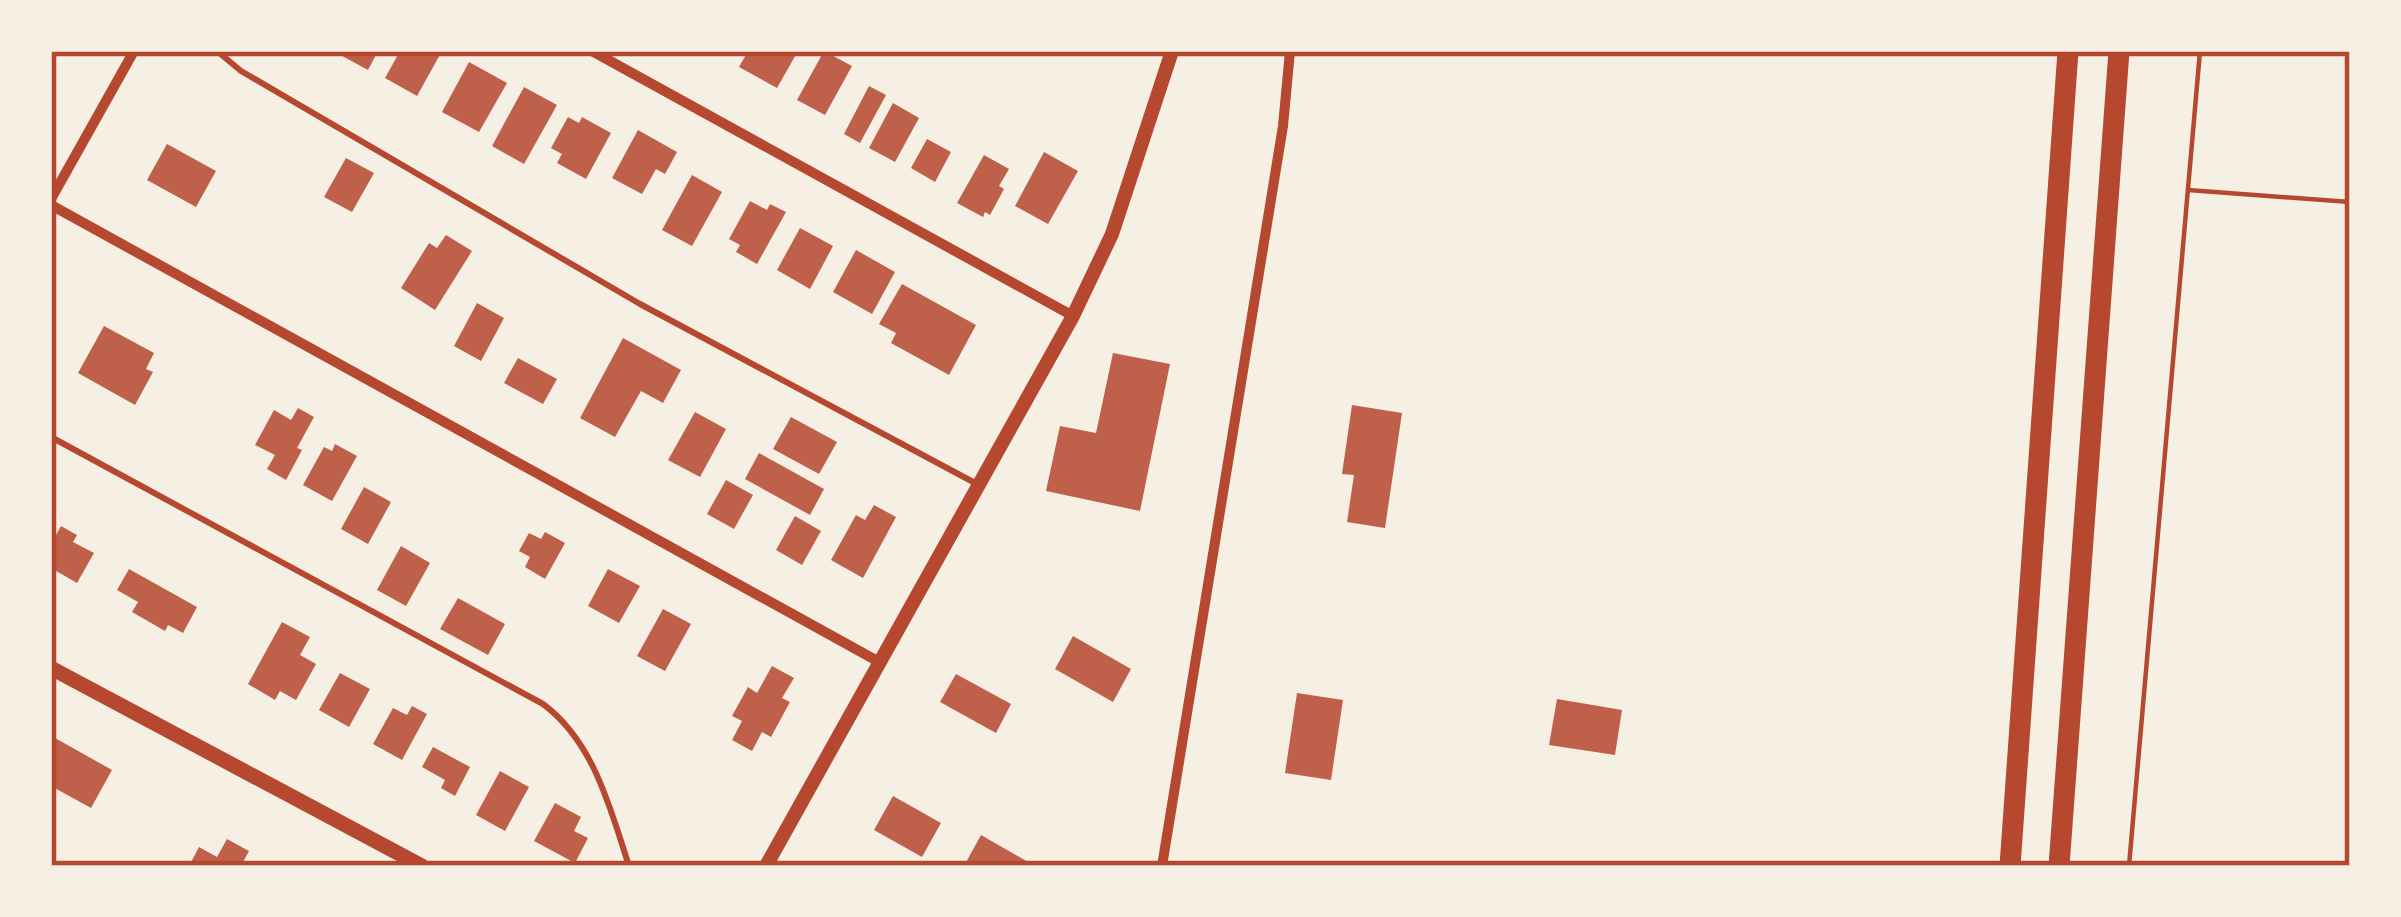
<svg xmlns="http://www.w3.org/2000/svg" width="2401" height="917" viewBox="0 0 2401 917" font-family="Bitter,serif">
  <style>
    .building { fill: #bf614a }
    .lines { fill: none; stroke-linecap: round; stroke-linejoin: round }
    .path { stroke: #b5482f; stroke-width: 4.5 }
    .service { stroke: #b5482f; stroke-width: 6 }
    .minor { stroke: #b5482f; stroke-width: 10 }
    .tertiary { stroke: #b5482f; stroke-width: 14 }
    .secondary { stroke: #b5482f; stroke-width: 15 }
    .motorway { stroke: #b5482f; stroke-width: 21 }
    .neatline { fill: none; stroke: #b5482f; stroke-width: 4.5 }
  </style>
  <rect width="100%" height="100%" fill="#f6efe4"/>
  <g class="building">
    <path d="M333,51h45l-10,19z"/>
    <path d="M400,51h42l-25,45 -32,-18z"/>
    <path d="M748,51h50l-21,37 -38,-21z"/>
    <path d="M824,51l28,15 -27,49 -28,-15z"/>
    <path d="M469,62l38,21 -28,49 -37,-20z"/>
    <path d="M869,86l17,9 -26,48 -16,-9z"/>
    <path d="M524,87l33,18 -33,59 -32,-18z"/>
    <path d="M893,103l26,15 -24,44 -26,-14z"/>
    <path d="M568,117l11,6 3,-6 29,16 -25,46 -29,-16 5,-9 -11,-6z"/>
    <path d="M638,130l39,22 -12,22 -9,-5 -14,25 -30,-16z"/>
    <path d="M927,139l24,13 -16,30 -24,-14z"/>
    <path d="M167,144l49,27 -20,36 -49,-27z"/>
    <path d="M1044,152l34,19 -30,53 -33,-18z"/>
    <path d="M984,155l25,14 -10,17 5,3 -14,26 -5,-3 -2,5 -26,-14z"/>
    <path d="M346,158l28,15 -22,39 -28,-15z"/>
    <path d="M692,175l30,17 -30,54 -30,-16z"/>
    <path d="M750,201l17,9 3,-6 16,8 -29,52 -21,-12 4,-7 -11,-6z"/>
    <path d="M800,228l33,18 -23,43 -33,-19z"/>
    <path d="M446,235l26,16 -37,59 -34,-22 28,-45 8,5z"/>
    <path d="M856,250l39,22 -23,42 -39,-22z"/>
    <path d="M902,284l74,41 -27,50 -58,-32 5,-10 -17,-9z"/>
    <path d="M477,303l27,15 -23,43 -27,-15z"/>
    <path d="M104,326l50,27 -8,16 7,3 -18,33 -57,-32z"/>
    <path d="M623,338l58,32 -18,33 -22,-12 -26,46 -35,-19z"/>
    <path d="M1113,353l57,11 -30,147 -94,-20 14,-65 36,7z"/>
    <path d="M518,358l39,21 -14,25 -39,-21z"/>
    <path d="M1352,405l50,8 -17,115 -38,-6 7,-47 -12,-1z"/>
    <path d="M298,408l16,9 -17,31 5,2 -16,30 -19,-11 8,-14 -20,-10 19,-35 17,10z"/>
    <path d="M695,412l31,17 -26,48 -32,-17z"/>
    <path d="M791,417l46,25 -18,32 -46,-25z"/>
    <path d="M335,444l22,12 -25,45 -29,-16 21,-38 8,4z"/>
    <path d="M759,453l65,36 -14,26 -65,-36z"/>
    <path d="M726,480l27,15 -19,34 -27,-15z"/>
    <path d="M364,487l27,15 -23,42 -27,-15z"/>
    <path d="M874,505l22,12 -33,61 -32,-18 25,-45 9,5z"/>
    <path d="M795,516l26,15 -19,34 -26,-15z"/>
    <path d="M61,526l16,9 -4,7 21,11 -17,30 -26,-15v-24z"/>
    <path d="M545,532l20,11 -20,36 -20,-12 5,-10 -11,-6 10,-18 12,6z"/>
    <path d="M401,546l29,17 -24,43 -29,-16z"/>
    <path d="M129,569l68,38 -14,26 -15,-8 -3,6 -33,-19 6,-10 -21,-12z"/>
    <path d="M608,569l32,17 -21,37 -31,-17z"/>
    <path d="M458,598l47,26 -17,31 -48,-26z"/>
    <path d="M663,609l28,15 -26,47 -28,-15z"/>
    <path d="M282,622l28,15 -10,18 16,9 -20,36 -16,-9 -5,9 -27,-16z"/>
    <path d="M1073,636l58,33 -18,33 -58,-33z"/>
    <path d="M772,666l22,12 -12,20 8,4 -19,35 -9,-5 -10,19 -20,-11 10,-19 -10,-5 16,-29 9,6z"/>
    <path d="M340,673l30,16 -21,38 -30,-17z"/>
    <path d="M956,674l55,30 -15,29 -56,-31z"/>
    <path d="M1297,693l46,7 -12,80 -46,-7z"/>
    <path d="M1557,699l65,11 -7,45 -66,-10z"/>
    <path d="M412,706l15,8 -25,46 -29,-16 20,-36 14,7z"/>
    <path d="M55,738l57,32 -21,38 -40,-22v-41z"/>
    <path d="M433,747l37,20 -15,29 -14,-8 4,-8 -23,-13z"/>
    <path d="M500,771l29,16 -24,44 -29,-16z"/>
    <path d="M893,796l48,27 -19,34 -48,-27z"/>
    <path d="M555,803l26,14 -7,14 14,7 -13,25 -41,-22z"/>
    <path d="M981,835l49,28 -2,3h-64z"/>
    <path d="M227,839l22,12 -8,15h-52l10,-19 18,10z"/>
  </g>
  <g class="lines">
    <g class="path">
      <path d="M2188,190l162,12"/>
      <path d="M2129,866l71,-815"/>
    </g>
    <g class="service">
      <path d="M217,51l24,20 399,233 337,180"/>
      <path d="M51,437l492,267c51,38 67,104 86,162"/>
    </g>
    <g class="minor">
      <path d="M592,51l481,265"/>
      <path d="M51,199l83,-148"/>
      <path d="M51,205l830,458"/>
      <path d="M1162,866l121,-740 7,-75"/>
    </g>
    <path class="tertiary" d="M766,866l307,-550 39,-82 60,-183"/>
    <path class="secondary" d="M51,668l371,198"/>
    <g class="motorway">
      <path d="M2010,866l58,-815"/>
      <path d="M2059,866l60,-815"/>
    </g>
  </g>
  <rect width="2401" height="917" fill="none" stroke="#f6efe4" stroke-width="108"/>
  <rect x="54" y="54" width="2293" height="809" class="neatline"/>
</svg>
